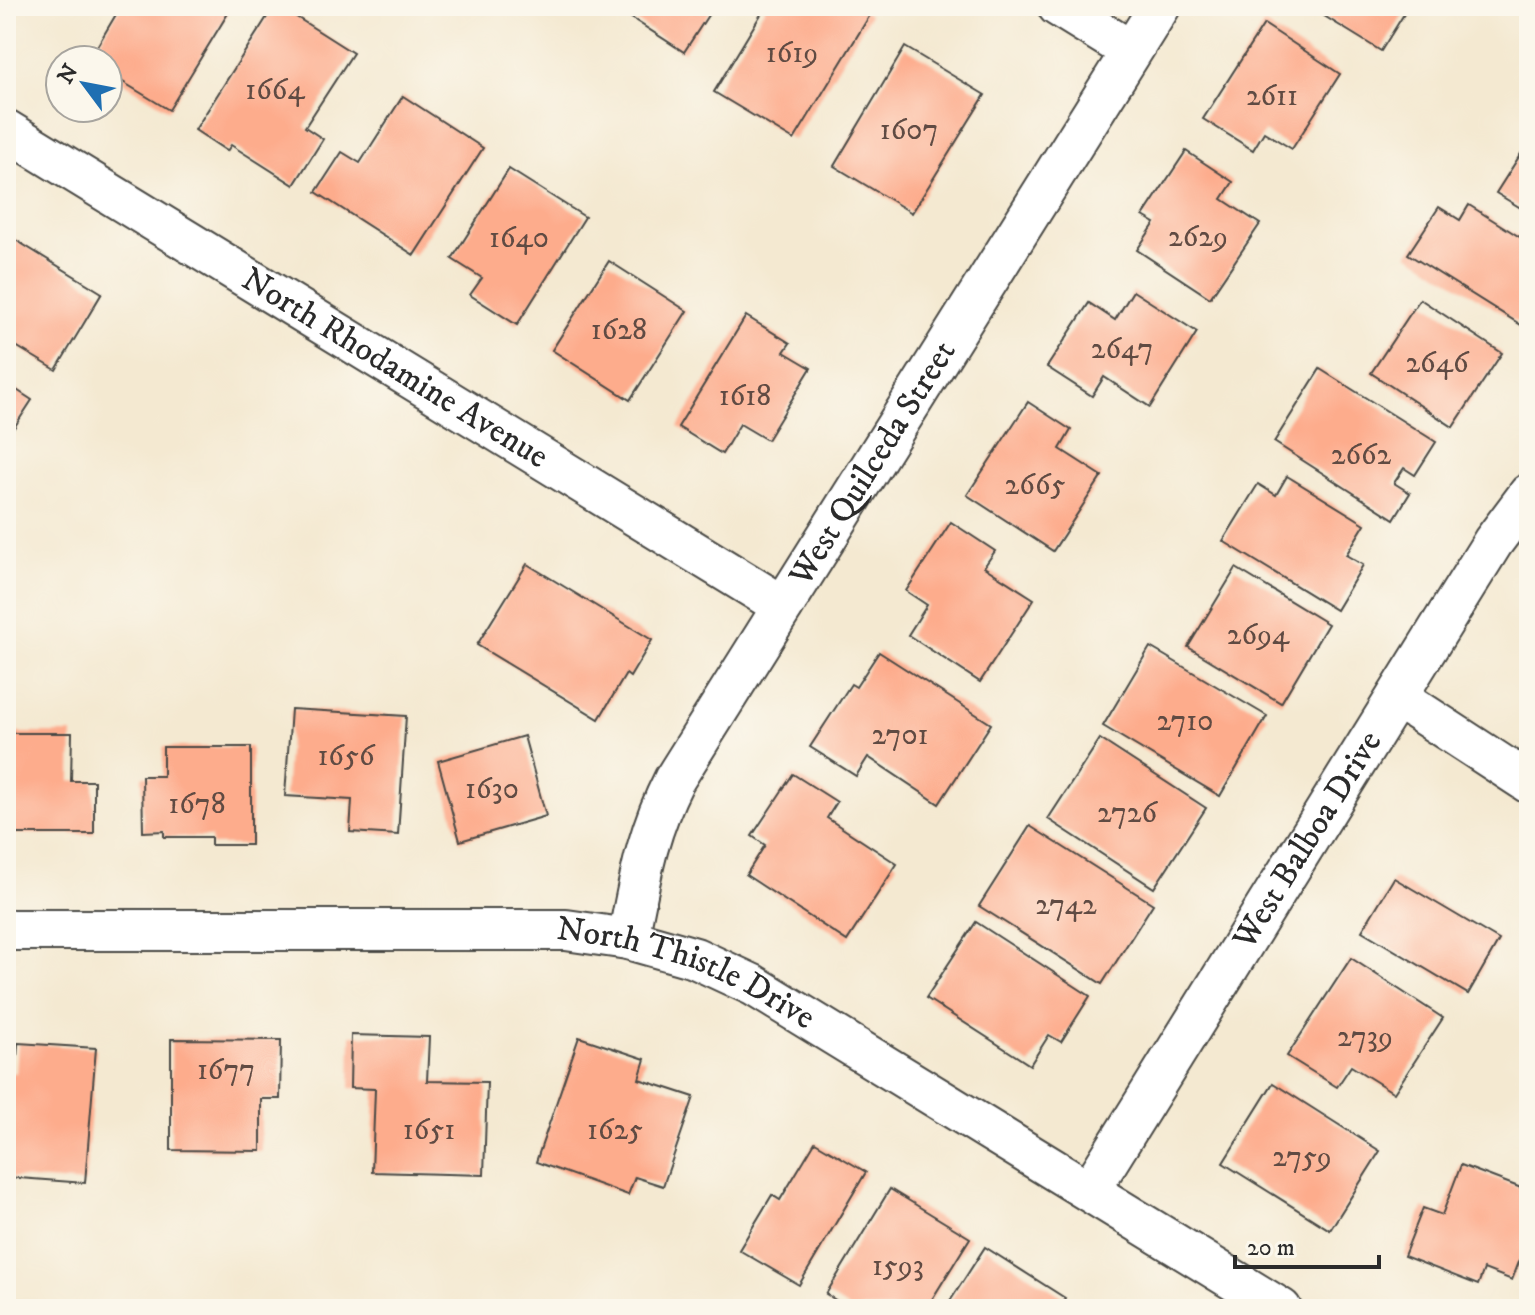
<svg xmlns="http://www.w3.org/2000/svg" width="1535" height="1315" viewBox="0 0 1535 1315" font-family="'IM FELL DW Pica',serif">
  <style>
    .building { fill: #fdac8c }
    .lines { fill: none; stroke-linecap: round; stroke-linejoin: round }
    .street-casing { stroke: #494844; stroke-width: 44 }
    .street { stroke: #fff; stroke-width: 40 }
    .labels { text-anchor: middle; dominant-baseline: central; stroke-width: 6; stroke-linejoin: round; paint-order: stroke }
    .number-label { font-size: 30px; fill: #604b43 }
    .street-label { font-size: 34px; fill: #2b2b2b; stroke: #fbf7ec }
  </style>
  <rect width="100%" height="100%" fill="#fbf7ec"/>
  <filter id="ink" filterUnits="userSpaceOnUse"><feTurbulence type="fractalNoise" baseFrequency=".0125" numOctaves="2"/><feDisplacementMap in="SourceGraphic" scale="16" xChannelSelector="R" yChannelSelector="G"/><feConvolveMatrix kernelMatrix="1 2 1 2 8 2 1 2 1" color-interpolation-filters="sRGB"/></filter>
  <filter id="wash" filterUnits="userSpaceOnUse"><feTurbulence type="fractalNoise" baseFrequency=".006" numOctaves="4" result="noise"/><feDisplacementMap in="SourceGraphic" scale="32" xChannelSelector="R" yChannelSelector="G"/><feGaussianBlur stdDeviation="1.8" result="paint"/><feColorMatrix in="noise" values="0 0 0 0 0 0 0 0 0 0 0 0 0 0 0 0 0 1.4 0 .05"/><feComposite in="paint" operator="in"/></filter>
  <g filter="url(#wash)">
    <rect width="100%" height="100%" fill="#f4e9d1"/>
    <g id="blocks">
      <g class="building">
        <path d="M121,6h102l7,4 -61,100 -61,-37v-13h-19z"/>
        <path d="M274,6h5l74,47 -48,74 18,12 -29,46 -63,-40 -4,6 -32,-21z"/>
        <path d="M613,6h101l-30,46z"/>
        <path d="M766,6h89l15,9 -76,125 -80,-48z"/>
        <path d="M1308,6h101l-28,45z"/>
        <path d="M1264,24l76,50 -48,75 -28,-17 -11,18 -50,-31z"/>
        <path d="M905,47l80,48 -73,118 -78,-47z"/>
        <path d="M403,96l80,52 -69,107 -98,-63 26,-40 18,11z"/>
        <path d="M1529,141v72l-33,-20z"/>
        <path d="M1186,151l47,31 -11,17 38,25 -50,74 -73,-48 18,-27 -12,-7z"/>
        <path d="M509,169l76,48 -68,108 -47,-30 12,-17 -30,-19z"/>
        <path d="M1469,205l57,36 -4,6 7,4v16l-4,6 4,2v48l-3,5 -118,-74 31,-47 21,13z"/>
        <path d="M6,234l96,59 -46,77 -50,-30z"/>
        <path d="M609,261l78,50 -57,89 -78,-50z"/>
        <path d="M1133,291l64,41 -47,75 -46,-30 -12,19 -45,-29 42,-64 26,17z"/>
        <path d="M1420,299l82,54 -49,74 -82,-54z"/>
        <path d="M746,316l44,27 -6,9 27,16 -44,72 -27,-16 -18,30 -44,-27z"/>
        <path d="M1320,369l116,73 -21,33 -11,-7 -10,15 16,10 -16,26 -120,-77z"/>
        <path d="M6,383l26,17 -26,40z"/>
        <path d="M1028,402l43,28 -11,19 42,27 -49,75 -86,-56z"/>
        <path d="M1287,476l78,48 -19,31 17,10 -27,45 -113,-69 35,-57 18,11z"/>
        <path d="M951,522l44,29 -11,16 50,32 -54,83 -72,-47 19,-30 -21,-14z"/>
        <path d="M527,564l125,76 -22,37 -4,-3 -27,45 -122,-74z"/>
        <path d="M1236,568l92,56 -47,79 -93,-56z"/>
        <path d="M1150,647l117,69 -47,80 -117,-70z"/>
        <path d="M879,652l112,72 -52,80 -71,-47 -12,19 -46,-29 41,-63 5,3z"/>
        <path d="M291,709l115,7 -8,119 -48,-3 2,-32 -67,-4z"/>
        <path d="M6,733h66l-1,48h23v53h-88z"/>
        <path d="M524,736l22,80 -86,25 -22,-80z"/>
        <path d="M1100,739l106,69 -52,80 -106,-69z"/>
        <path d="M163,747h88v98h-40v-8h-47v-6l-21,1 -1,-56h21z"/>
        <path d="M793,774l44,28 -10,16 70,46 -50,77 -101,-66 19,-30 -13,-9z"/>
        <path d="M1030,826l123,78 -51,80 -123,-78z"/>
        <path d="M1394,878l105,62 -31,54 -106,-63z"/>
        <path d="M976,922l114,74 -29,46 -12,-7 -19,30 -104,-67z"/>
        <path d="M1351,958l92,60 -49,75 -43,-27 -14,21 -50,-31z"/>
        <path d="M351,1035l78,2 -2,44 60,1 -3,93 -112,-3 3,-83 -25,-1z"/>
        <path d="M579,1037l66,22 -6,20 55,18 -31,89 -28,-9 -7,18 -92,-33z"/>
        <path d="M171,1039l110,1 -1,59h-19v52l-90,-1z"/>
        <path d="M18,1043l78,5 -11,135 -79,-6v-105l10,1z"/>
        <path d="M1273,1083l107,68 -50,79 -107,-67z"/>
        <path d="M815,1142l51,30 -67,113 -60,-35 33,-55 8,5z"/>
        <path d="M1461,1165l68,26v45l-17,44 -28,-11 -6,16 -74,-29 19,-48 19,7z"/>
        <path d="M890,1189l80,49 -44,71h-76l-24,-15z"/>
        <path d="M985,1247l80,51 -7,11h-113z"/>
      </g>
    </g>
  </g>
  <g filter="url(#ink)">
    <use href="#blocks" fill-opacity="0" stroke="#494844" stroke-width="2"/>
    <g class="lines">
      <defs>
        <g id="street">
          <path d="M1058,6l73,45"/>
          <path id="s1" d="M6,130l777,476"/>
          <path d="M1397,697l132,86"/>
          <path id="s2" d="M6,930h560l62,9 67,19 58,27 528,324"/>
          <path id="s3" d="M628,939c12,-60 18,-104 46,-159l486,-774"/>
          <path id="s4" d="M1090,1190l403,-648 36,-48"/>
        </g>
      </defs>
      <use href="#street" class="street-casing"/>
      <use href="#street" class="street"/>
    </g>
  </g>
  <g class="labels">
    <g class="number-label">
      <text x="792" y="53">1619</text>
      <text x="275" y="90">1664</text>
      <text x="1272" y="96">2611</text>
      <text x="909" y="130">1607</text>
      <text x="1198" y="237">2629</text>
      <text x="519" y="238">1640</text>
      <text x="619" y="330">1628</text>
      <text x="1122" y="349">2647</text>
      <text x="1437" y="363">2646</text>
      <text x="745" y="396">1618</text>
      <text x="1361" y="455">2662</text>
      <text x="1035" y="485">2665</text>
      <text x="1258" y="635">2694</text>
      <text x="1185" y="721">2710</text>
      <text x="900" y="735">2701</text>
      <text x="346" y="756">1656</text>
      <text x="492" y="789">1630</text>
      <text x="197" y="804">1678</text>
      <text x="1127" y="813">2726</text>
      <text x="1066" y="905">2742</text>
      <text x="1365" y="1037">2739</text>
      <text x="226" y="1070">1677</text>
      <text x="429" y="1130">1651</text>
      <text x="615" y="1130">1625</text>
      <text x="1302" y="1157">2759</text>
      <text x="898" y="1266">1593</text>
    </g>
    <g class="street-label">
      <text stroke="none"><textPath href="#s1" startOffset="456">North Rhodamine Avenue</textPath></text>
      <text stroke="none"><textPath href="#s3" startOffset="540">West Quilceda Street</textPath></text>
      <text stroke="none"><textPath href="#s4" startOffset="412">West Balboa Drive</textPath></text>
      <text stroke="none"><textPath href="#s2" startOffset="688">North Thistle Drive</textPath></text>
    </g>
  </g>
  <rect width="1535" height="1315" fill="none" stroke="#fbf7ec" stroke-width="32"/>
  <g transform="translate(84 84) rotate(302)"><circle r="38" fill="#fbf7ec" stroke="#a8a59f" stroke-width="2"/>
  <path d="M0-6L14 30L0 20L-14 30Z" fill="#1f6fb2"/>
  <text y="-12" font-size="22" font-weight="bold" text-anchor="middle" fill="#2b2b2b">N</text>
  </g>
  <path d="M1235 1255v12h144v-12" fill="none" stroke="#2b2b2b" stroke-width="4"/>
  <text x="1247" y="1255" font-size="24" fill="#2b2b2b" stroke="#fbf7ec" stroke-width="6" paint-order="stroke">20 m</text>
</svg>
